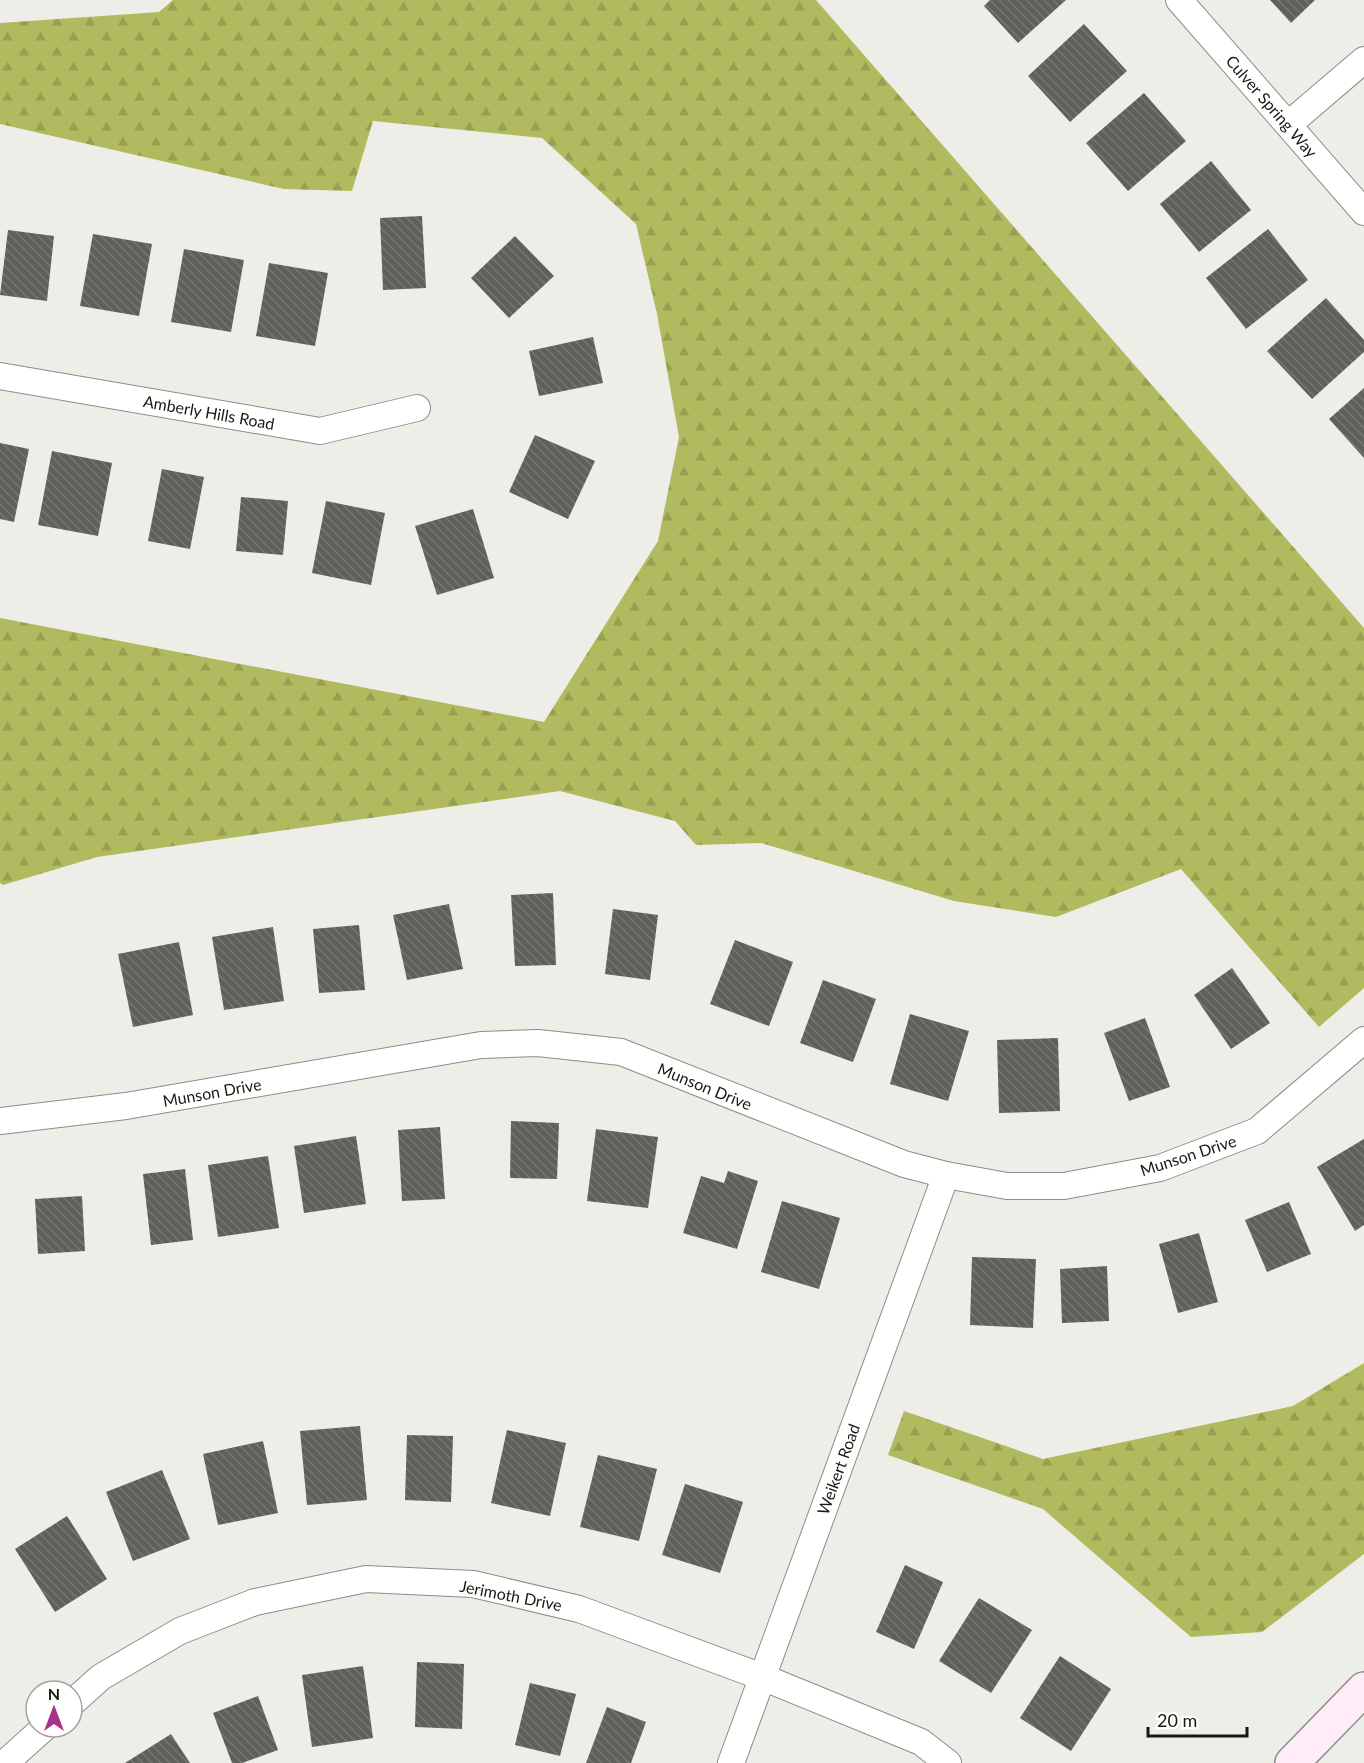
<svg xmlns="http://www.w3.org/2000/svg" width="1364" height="1763" viewBox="0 0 1364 1763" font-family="Lato,sans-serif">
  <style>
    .forest { fill: url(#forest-firs) }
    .building { fill: url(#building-back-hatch) }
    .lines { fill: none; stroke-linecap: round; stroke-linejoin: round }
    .street-casing { stroke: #8c8d86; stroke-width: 28 }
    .secondary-casing { stroke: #8c8d86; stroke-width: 36 }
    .street { stroke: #fff; stroke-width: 26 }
    .secondary { stroke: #feecf9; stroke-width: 33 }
    .labels { text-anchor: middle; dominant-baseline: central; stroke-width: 6; stroke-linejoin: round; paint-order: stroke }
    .street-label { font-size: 16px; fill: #181815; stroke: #fffffe }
  </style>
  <defs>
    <pattern id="forest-firs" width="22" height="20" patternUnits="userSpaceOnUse" patternTransform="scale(1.5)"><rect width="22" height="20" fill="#b1ba5e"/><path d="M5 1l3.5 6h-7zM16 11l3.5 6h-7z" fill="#989f51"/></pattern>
    <pattern id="building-back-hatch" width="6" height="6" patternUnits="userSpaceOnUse" patternTransform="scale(1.5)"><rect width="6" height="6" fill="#5f605a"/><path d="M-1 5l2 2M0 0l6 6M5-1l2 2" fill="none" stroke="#767672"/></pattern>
  </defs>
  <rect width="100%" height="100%" fill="#edeee7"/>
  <g class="forest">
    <path d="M173,0h643l548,628v360l-45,39 -138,-158 -125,48 -102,-16 -193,-58 -65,2 -21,-24 -115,-30 -463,66 -94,28 -3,-2v-265l544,104 114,-181 21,-104 -22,-123 -21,-90 -94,-86 -169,-17 -21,70 -68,-2 -284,-65v-101l159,-11z"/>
    <path d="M1364,1363v191l-102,78 -71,5 -148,-128 -155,-54 16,-44 139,48 250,-53z"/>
  </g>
  <g class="building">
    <path d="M990,0h76l-48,43 -34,-37z"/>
    <path d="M1270,0h45l-24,23z"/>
    <path d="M1084,24l43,47 -57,51 -42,-46z"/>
    <path d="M1144,93l42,48 -58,50 -42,-48z"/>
    <path d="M1211,161l40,49 -52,42 -39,-48z"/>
    <path d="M422,216l4,72 -43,2 -3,-72z"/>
    <path d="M1268,229l40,51 -62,49 -40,-51z"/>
    <path d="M8,230l46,6 -7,65 -47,-6z"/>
    <path d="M93,234l59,10 -13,72 -59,-10z"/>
    <path d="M515,236l39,40 -45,42 -38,-40z"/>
    <path d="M184,249l60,11 -13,72 -60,-10z"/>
    <path d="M269,263l59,10 -13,73 -59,-10z"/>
    <path d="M1326,298l38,42v12l-52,47 -45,-48z"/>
    <path d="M593,337l10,46 -64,13 -10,-45z"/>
    <path d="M1364,388v70l-35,-39z"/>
    <path d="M535,435l60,26 -27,58 -59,-27z"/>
    <path d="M0,443l29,6 -15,73 -14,-3z"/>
    <path d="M52,451l60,12 -14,73 -60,-11z"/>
    <path d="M162,469l42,8 -14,72 -42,-8z"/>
    <path d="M241,497l47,4 -5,54 -47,-4z"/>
    <path d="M326,501l59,12 -14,72 -59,-12z"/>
    <path d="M473,509l21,69 -57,17 -22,-69z"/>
    <path d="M553,893l3,72 -41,1 -4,-71z"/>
    <path d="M449,904l14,65 -56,11 -14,-65z"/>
    <path d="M613,909l45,6 -8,65 -45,-6z"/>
    <path d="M359,925l6,65 -46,3 -6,-64z"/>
    <path d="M273,927l11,74 -60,9 -12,-73z"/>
    <path d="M735,940l58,22 -24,64 -59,-22z"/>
    <path d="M179,942l14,73 -60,12 -15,-73z"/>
    <path d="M1232,968l38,55 -39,26 -37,-54z"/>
    <path d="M823,980l53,19 -23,63 -53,-19z"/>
    <path d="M910,1014l59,17 -21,70 -58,-17z"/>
    <path d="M1145,1018l25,69 -41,14 -25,-68z"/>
    <path d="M1058,1038l2,73 -61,2 -2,-73z"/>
    <path d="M511,1121l48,2 -2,56 -47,-1z"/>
    <path d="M440,1127l5,72 -43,2 -4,-71z"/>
    <path d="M596,1129l62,8 -10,71 -61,-7z"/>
    <path d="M356,1136l10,68 -62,9 -10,-67z"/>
    <path d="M1364,1139v86l-9,6 -38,-64z"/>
    <path d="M268,1156l11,72 -61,9 -10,-72z"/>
    <path d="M185,1169l8,71 -42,5 -8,-71z"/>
    <path d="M728,1171l30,10 -21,68 -54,-16 18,-57 23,7z"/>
    <path d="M82,1196l3,55 -47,3 -3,-55z"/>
    <path d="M782,1201l58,17 -21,71 -58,-17z"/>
    <path d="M1289,1202l22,52 -44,18 -22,-52z"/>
    <path d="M1199,1233l19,69 -40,11 -19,-69z"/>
    <path d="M972,1257l64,2 -3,69 -63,-3z"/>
    <path d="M1107,1266l2,55 -47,2 -2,-54z"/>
    <path d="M360,1426l7,74 -60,5 -7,-74z"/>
    <path d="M507,1430l59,13 -16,73 -59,-13z"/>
    <path d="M407,1435l46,1 -2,66 -46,-2z"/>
    <path d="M263,1441l15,72 -60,12 -15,-71z"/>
    <path d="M598,1455l59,14 -18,72 -59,-14z"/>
    <path d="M162,1470l28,69 -57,22 -27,-69z"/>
    <path d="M685,1484l58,18 -23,71 -58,-18z"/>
    <path d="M67,1516l40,63 -52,33 -40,-63z"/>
    <path d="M905,1565l38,17 -29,67 -38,-17z"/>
    <path d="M979,1598l53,32 -41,63 -52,-32z"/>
    <path d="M1060,1656l51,33 -40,62 -51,-33z"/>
    <path d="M417,1662l47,2 -2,65 -47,-2z"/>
    <path d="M363,1666l10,72 -61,9 -10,-72z"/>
    <path d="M530,1683l46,11 -16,62 -45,-11z"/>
    <path d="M258,1696l20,54 -36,13h-10l-19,-50z"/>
    <path d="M607,1707l39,15 -15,41h-45z"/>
    <path d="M171,1734l19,29h-65z"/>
  </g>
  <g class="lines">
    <defs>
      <g id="street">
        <path d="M1179,0l185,212"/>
        <path d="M1289,124l75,-64"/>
        <path d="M0,376l320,55 97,-23"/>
        <path d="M0,1121l126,-15 355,-61 57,-2 83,9 283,112 42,11 61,11h57l96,-18 97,-37 107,-91"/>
        <path d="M72,1703l29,-26 79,-46 75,-29 111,-23 107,5 106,25 183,68 159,65 27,21"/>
        <path d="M5,1763l40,-36"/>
        <path d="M731,1763l215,-588"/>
      </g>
      <path id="secondary" d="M1292,1763l72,-74"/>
    </defs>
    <use href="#street" class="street-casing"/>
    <use href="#secondary" class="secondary-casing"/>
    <use href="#street" class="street"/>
    <use href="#secondary" class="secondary"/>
  </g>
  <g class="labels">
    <g class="street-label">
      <text transform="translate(1272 106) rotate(49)">Culver Spring Way</text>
      <text transform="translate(209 412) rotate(10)">Amberly Hills Road</text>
      <text transform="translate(705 1086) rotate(22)">Munson Drive</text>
      <text transform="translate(212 1092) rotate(-10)">Munson Drive</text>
      <text transform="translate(1188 1155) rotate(-18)">Munson Drive</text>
      <text transform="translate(838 1469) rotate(-70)">Weikert Road</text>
      <text transform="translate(511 1595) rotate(11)">Jerimoth Drive</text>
    </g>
  </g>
  <g transform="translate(54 1709)"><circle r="28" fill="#fffffe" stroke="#a3a3a1" stroke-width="1.5"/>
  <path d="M0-4.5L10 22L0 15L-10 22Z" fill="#a6328c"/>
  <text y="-9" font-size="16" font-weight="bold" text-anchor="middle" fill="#181815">N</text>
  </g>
  <path d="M1148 1727v9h99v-9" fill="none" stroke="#181815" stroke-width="3"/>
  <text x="1157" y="1727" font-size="18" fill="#181815" stroke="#fffffe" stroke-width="4.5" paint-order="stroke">20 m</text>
</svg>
